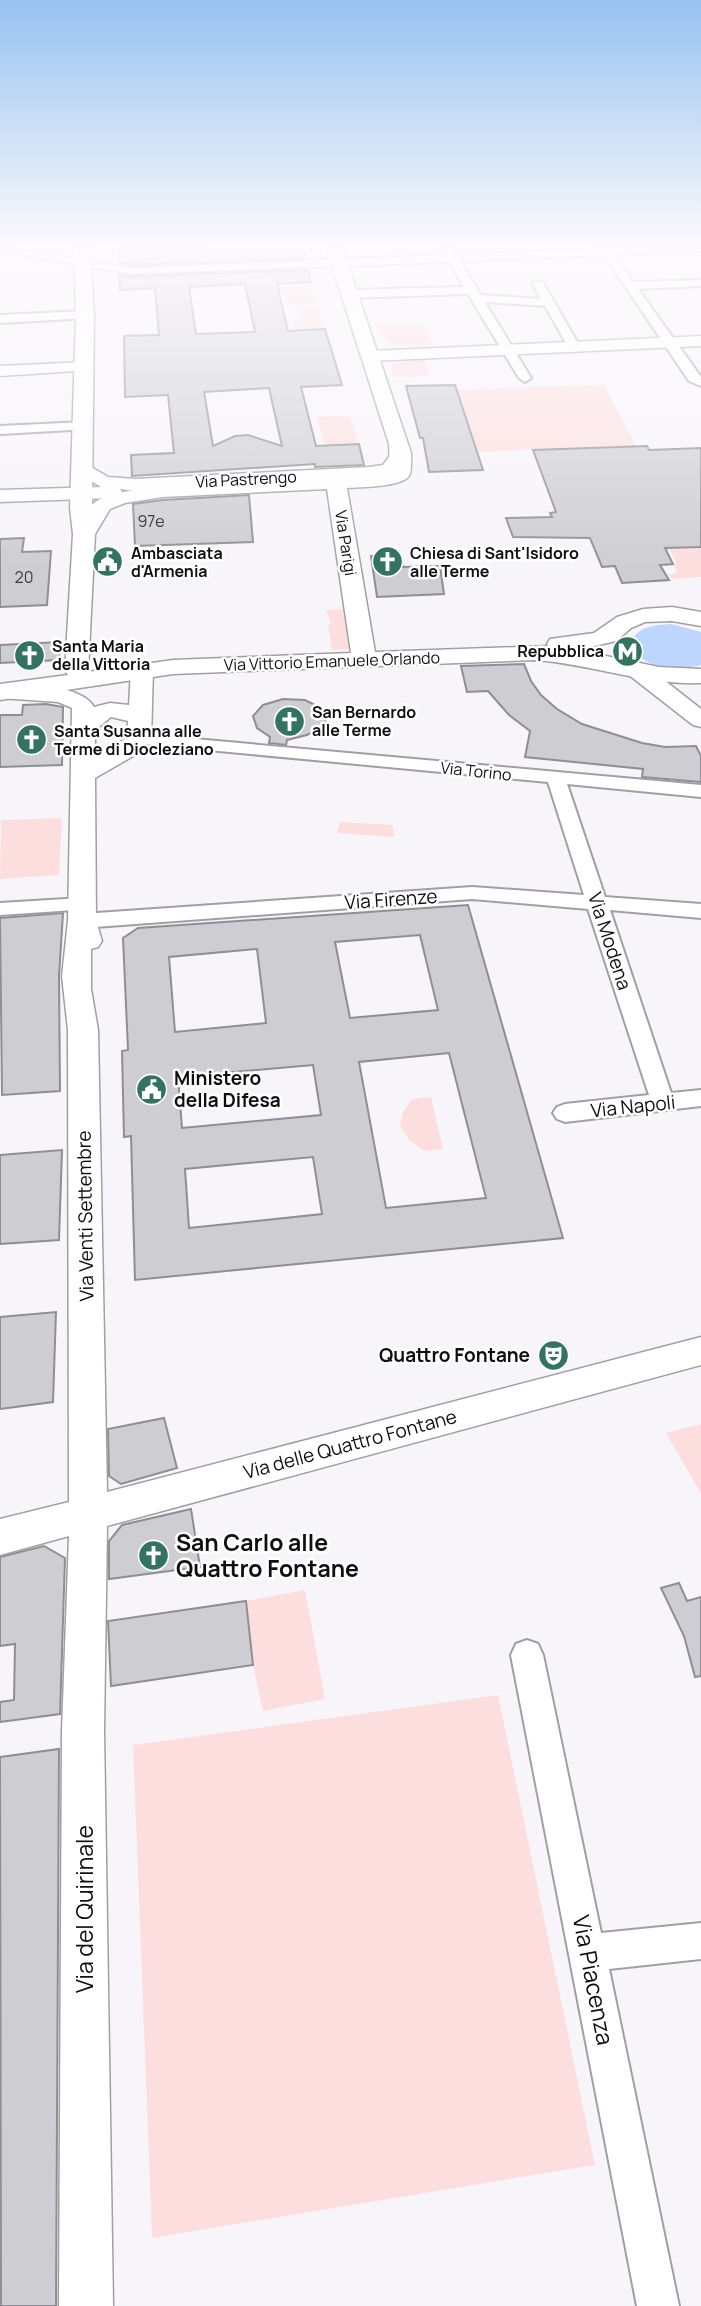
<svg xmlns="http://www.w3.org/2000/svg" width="701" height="2306" viewBox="0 0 701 2306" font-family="Manrope,sans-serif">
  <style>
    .green { fill: #fddedf }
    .water { fill: #bdd6fd }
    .building { fill: #cdcdd2; stroke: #8f8e94; stroke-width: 2; fill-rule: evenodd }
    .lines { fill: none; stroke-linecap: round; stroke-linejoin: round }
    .minor-casing { stroke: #a29fa4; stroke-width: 4 }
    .tertiary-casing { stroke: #a29fa4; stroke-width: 3 }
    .secondary-casing { stroke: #a29fa4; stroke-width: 3 }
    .minor { fill: #fff; fill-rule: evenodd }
    .tertiary { fill: #fff; fill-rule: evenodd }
    .secondary { fill: #fff; fill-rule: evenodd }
    .labels { text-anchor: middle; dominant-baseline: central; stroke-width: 5; stroke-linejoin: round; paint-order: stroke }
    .far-street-label { font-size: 16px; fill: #100f10; stroke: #fff }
    .number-label { font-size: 16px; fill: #3f3e40 }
    .far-poi-label { font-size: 16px; font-weight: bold; fill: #100f10; stroke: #fff; text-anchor: start }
    .street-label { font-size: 19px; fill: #100f10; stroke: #fff }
    .poi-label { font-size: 19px; font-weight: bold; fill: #100f10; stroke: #fff; text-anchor: start }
    .near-poi-label { font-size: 23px; font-weight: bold; fill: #100f10; stroke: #fff; text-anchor: start }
    .near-street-label { font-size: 23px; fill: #100f10; stroke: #fff }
  </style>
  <rect width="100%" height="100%" fill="#f8f5fa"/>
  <g class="green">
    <path d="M312,285l5,18 -29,2 -5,-19z"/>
    <path d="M297,307l21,1 7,21 -29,1 -3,-11h7z"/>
    <path d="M424,323l8,22c-27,1 -44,8 -57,-20z"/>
    <path d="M423,358l6,18 -36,1 -2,-11 4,-3z"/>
    <path d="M604,385l32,61 -158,6 -21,-62z"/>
    <path d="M337,416l13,1 9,27 -34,2 -8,-29z"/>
    <path d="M688,544l2,3h11v30l-29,2 -4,-5 9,-1 -3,-8 3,-1 -7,-14 -10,1 -3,-6z"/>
    <path d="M343,609l6,40 -17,1 -4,-26 3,-1 -5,-13z"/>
    <path d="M62,818l-3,57 -59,4 1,-59z"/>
    <path d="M340,822l52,3 3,12 -58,-4z"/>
    <path d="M431,1097l12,52 -19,2 -15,-11 -9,-14 3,-14 9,-13z"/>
    <path d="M701,1424v70l-35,-61z"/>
    <path d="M305,1590l20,109 -62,12 -10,-46 -7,-64z"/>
    <path d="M498,1695l97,470 -443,73 -19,-493z"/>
  </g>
  <path class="water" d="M671,624l30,8v33c-22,6 -63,4 -70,-22 6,-17 24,-18 40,-19z"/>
  <g class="building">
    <path d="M119,247h90v4h41v3l54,-2 2,6 -175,7 -12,-2z"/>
    <path d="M308,270l3,12 -34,2 11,47 37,-2 17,56 -41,2 15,59 43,-2 5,21 -49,2v-3l-183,12 -1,-21 43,-2 -6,-58 -43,2 -1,-61 35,-1 -4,-47 -35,2 -1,-15 12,2zM245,284l10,48 -59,2 -7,-47zM269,388l13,58 -34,-11 -13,1 -22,10 -9,-54z"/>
    <path d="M455,385l28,85 -54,2 -6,-34h-3l-14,-52z"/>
    <path d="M647,446l2,4 52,-2v99l-36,1 8,16 -13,1 9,15 -47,3 -7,-17 -13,1 -12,-29 -77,-1 -7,-19 46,-1 -2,-4 6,-1 -23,-62z"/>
    <path d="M249,495l4,47 -118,4 -2,-42 30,-4z"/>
    <path d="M24,538l-2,14 29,-1 -4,54 -47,2v-68z"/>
    <path d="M400,555l3,12 37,-1 4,28 -67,3 -6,-41z"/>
    <path d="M60,642l-1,18 -59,3v-18z"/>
    <path d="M524,664l7,17 10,14 16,14 25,15 60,19 23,4 31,-1 5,10v26l-59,-5 1,-8 -118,-12 5,-26 -21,-16 -21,-24 -21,1 -6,-26z"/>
    <path d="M283,699l22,1 16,8 5,12 -3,6 -16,9 -20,5 -1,5 -17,-2 1,-6 -13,-9 -4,-12 10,-11z"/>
    <path d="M46,704l17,3 -1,58 -62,2v-52h22l1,-10z"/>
    <path d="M468,905l95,333 -428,42 -4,-144 -7,1 -2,-86 6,-1 -5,-112 15,-10zM420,935l18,75 -88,8 -15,-76zM257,949l9,74 -91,9 -6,-75zM449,1053l37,145 -100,10 -27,-146zM313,1065l8,50 -139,13 -4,-51zM313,1157l9,57 -133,14 -4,-59z"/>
    <path d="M63,913l-4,63 1,115 -58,4 -2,-177z"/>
    <path d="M62,1150l-3,90 -59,4v-89z"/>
    <path d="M56,1312l-3,90 -53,7v-92z"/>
    <path d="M164,1418l13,50 -56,16 -12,-8 -1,-47z"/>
    <path d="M191,1509l9,58 -91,12v-38l13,-16z"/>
    <path d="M44,1546l21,12 -5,156 -60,8v-20l14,-2 1,-56 -15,2v-89z"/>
    <path d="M679,1583l8,18 14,-4v79l-6,1 -11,-41 -23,-48z"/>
    <path d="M246,1601l7,64 -142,21 -3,-65z"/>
    <path d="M59,1749l-3,557h-55l-1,-549z"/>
  </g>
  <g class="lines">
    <defs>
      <g id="minor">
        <path d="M0,247l131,21 314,-13 -4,-8h10l5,8 144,-6 -1,-2h102v4l-86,4 18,27 68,-2v6l-63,3 63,88v9l-12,-5 -85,-126 -144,6 21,34 60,4 -9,-16 10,-2 38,66 -2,3h-8l-25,-44 -60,-4 46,76 -6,4 -6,-4 -51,-84 -120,4 -6,-4 6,-4 116,-3 -15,-25 -318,12 -131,-23z"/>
        <path d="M85,311l4,1v6l-89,5v-8z"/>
        <path d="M84,422l5,1v6l-89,5v-8z"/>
        <path d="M139,734l562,51v12l-134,-13 38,113 96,7v14l-91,-8 61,183 30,-3v16l-136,16 -8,-3 -4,-6 4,-6 8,-3 84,-9 -61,-186 -116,-10 -390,29 -7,-2 -4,-5 4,-5 7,-2 390,-27 112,8 -36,-113 -415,-39 -3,-4z"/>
        <path d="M82,898l7,1 3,5 -3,5 -89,6v-12z"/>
        <path d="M527,1640l11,4 5,11 58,278 100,-10v36l-92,10 70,337h-42l-126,-651 5,-11z"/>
      </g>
      <g id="tertiary">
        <path d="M701,336v10l-331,15 -8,-5 8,-5z"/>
        <path d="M85,362l6,2 2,3 -2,3 -91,6v-10z"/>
        <path d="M401,448l9,5c-7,17 -18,22 -35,25l-239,13 -16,-2 2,3 -2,4 -7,2 -113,4v-12l101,-3 -26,-16 2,-4h14l17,10 28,2 233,-12 14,-2 12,-16z"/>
        <path d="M142,663l8,2 3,5 -2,69 -16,16 -40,23 1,143 6,20 -4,6 -7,2v40l7,41 9,462 594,-155v28l-594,161 -3,204 9,576h-54l3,-576 7,-194 -69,19v-36l69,-17 -1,-472 -6,-54 6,-55 4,-213 -14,-6 -58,-4v-12c24,-2 82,-2 94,21l16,-4 19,2 2,-35 3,-5zM111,717l17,4 -1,17 -32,18v-26z"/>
        <path d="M637,663l8,2 56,44v18l-8,-2 -64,-50 -3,-5 3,-5z"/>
      </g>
      <path id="secondary" d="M74,247h16l4,68 -2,190c20,-27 243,-29 287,-31l11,-3 -1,-27 -63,-197h16l69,206c0,6 1,18 -2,23 -8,11 -48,11 -62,12l28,164 174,-6 -2,-2 3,-5 44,-6 23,-16 26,-8 29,-2 29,5v14l-29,-5 -27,1 -14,6 -15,13 -39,9 82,17 42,2v14c-57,2 -110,-19 -166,-23l-362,14 -173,26v-16l68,-9 -3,-5 8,-136 -3,-26 6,-193zM327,489l24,164 -178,7 -85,12 7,-138 15,-25 15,-6 38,-6z"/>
    </defs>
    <use href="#minor" class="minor-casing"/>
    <use href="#tertiary" class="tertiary-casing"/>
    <use href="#secondary" class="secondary-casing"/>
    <use href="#minor" class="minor"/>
    <use href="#tertiary" class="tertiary"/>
    <use href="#secondary" class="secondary"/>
  </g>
  <linearGradient id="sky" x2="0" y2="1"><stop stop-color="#97c2f0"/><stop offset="0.43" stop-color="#fcfafd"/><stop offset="1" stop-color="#fcfafd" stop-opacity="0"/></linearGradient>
  <rect width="701" height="570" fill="url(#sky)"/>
  <defs>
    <symbol id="civic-disc" viewBox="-11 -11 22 22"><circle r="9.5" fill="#347360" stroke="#fff"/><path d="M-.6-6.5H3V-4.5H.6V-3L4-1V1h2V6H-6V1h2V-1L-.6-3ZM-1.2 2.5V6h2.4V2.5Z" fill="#fff"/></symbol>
    <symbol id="church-disc" viewBox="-11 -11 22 22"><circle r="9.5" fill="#347360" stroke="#fff"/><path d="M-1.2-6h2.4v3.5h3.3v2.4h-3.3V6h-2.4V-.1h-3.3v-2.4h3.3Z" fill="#fff"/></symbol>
    <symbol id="metro-disc" viewBox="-11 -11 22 22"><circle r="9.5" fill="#347360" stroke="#fff"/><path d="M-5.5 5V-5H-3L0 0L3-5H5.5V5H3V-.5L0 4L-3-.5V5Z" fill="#fff"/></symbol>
    <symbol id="theatre-disc" viewBox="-11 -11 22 22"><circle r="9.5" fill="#347360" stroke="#fff"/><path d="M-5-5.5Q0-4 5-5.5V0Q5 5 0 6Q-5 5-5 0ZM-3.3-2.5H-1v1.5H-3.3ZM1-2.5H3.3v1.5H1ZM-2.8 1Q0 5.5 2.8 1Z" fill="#fff"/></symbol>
  </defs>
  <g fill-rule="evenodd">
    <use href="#civic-disc" x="90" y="544" width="35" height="35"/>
    <use href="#church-disc" x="370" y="544" width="35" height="35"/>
    <use href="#metro-disc" x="610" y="634" width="35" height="35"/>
    <use href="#church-disc" x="12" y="638" width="35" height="35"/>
    <use href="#church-disc" x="272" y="704" width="35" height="35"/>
    <use href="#church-disc" x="14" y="722" width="35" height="35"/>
    <use href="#civic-disc" x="134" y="1072" width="35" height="35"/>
    <use href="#theatre-disc" x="536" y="1338" width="35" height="35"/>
    <use href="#church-disc" x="136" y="1538" width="35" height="35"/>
  </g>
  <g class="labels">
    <g class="far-street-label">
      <text transform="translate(246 479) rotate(-3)">Via Pastrengo</text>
      <text transform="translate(346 543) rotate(81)">Via Parigi</text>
      <text transform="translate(332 661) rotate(-2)">Via Vittorio Emanuele Orlando</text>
      <text transform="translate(476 771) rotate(6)">Via Torino</text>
    </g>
    <g class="number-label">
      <text x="151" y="521">97e</text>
      <text x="24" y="577">20</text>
    </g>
    <g class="far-poi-label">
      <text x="131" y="553">Ambasciata<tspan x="131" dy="18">d'Armenia</tspan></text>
      <text x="410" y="553">Chiesa di Sant'Isidoro<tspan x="410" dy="18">alle Terme</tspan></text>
      <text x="52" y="646">Santa Maria<tspan x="52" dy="18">della Vittoria</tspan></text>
      <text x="604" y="651" text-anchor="end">Repubblica</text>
      <text x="312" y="712">San Bernardo<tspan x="312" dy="18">alle Terme</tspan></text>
      <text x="54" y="731">Santa Susanna alle<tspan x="54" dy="18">Terme di Diocleziano</tspan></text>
    </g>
    <g class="street-label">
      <text transform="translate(391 899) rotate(-4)">Via Firenze</text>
      <text transform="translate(610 941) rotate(72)">Via Modena</text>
      <text transform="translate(633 1106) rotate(-6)">Via Napoli</text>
      <text transform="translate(85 1216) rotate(-91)">Via Venti Settembre</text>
      <text transform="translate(350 1444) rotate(-15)">Via delle Quattro Fontane</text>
    </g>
    <g class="poi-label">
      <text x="174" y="1078">Ministero<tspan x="174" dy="22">della Difesa</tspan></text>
      <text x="530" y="1355" text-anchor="end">Quattro Fontane</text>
    </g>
    <g class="near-poi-label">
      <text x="176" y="1542">San Carlo alle<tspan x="176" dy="26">Quattro Fontane</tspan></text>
    </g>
    <g class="near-street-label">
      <text transform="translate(84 1909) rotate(-90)">Via del Quirinale</text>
      <text transform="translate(594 1980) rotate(79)">Via Piacenza</text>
    </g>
  </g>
</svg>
